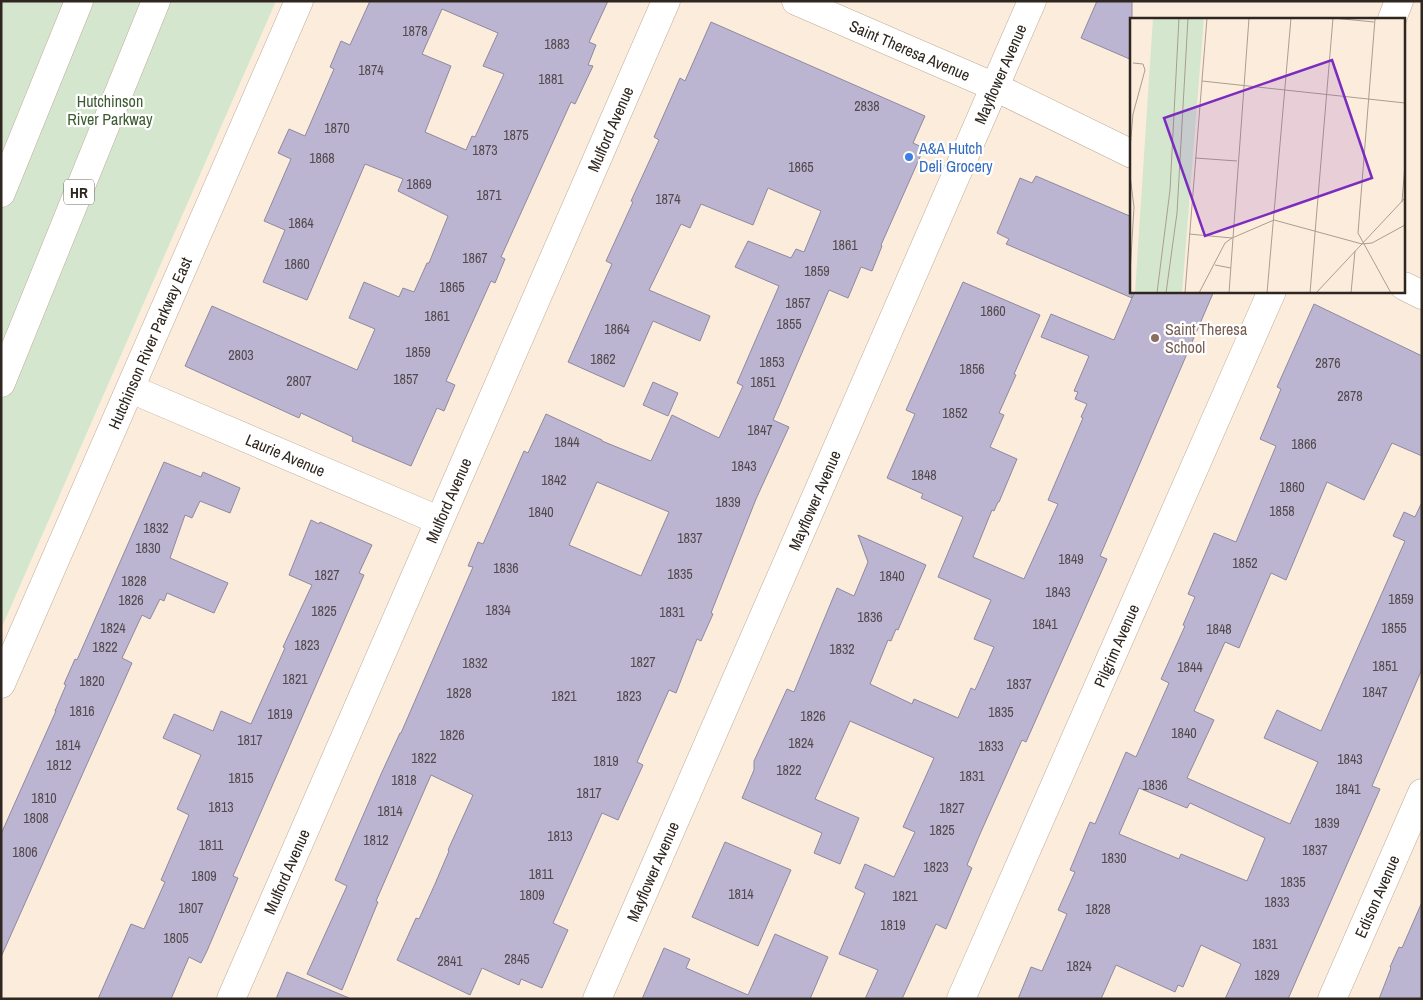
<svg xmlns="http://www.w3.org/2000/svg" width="1423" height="1000" viewBox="0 0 1423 1000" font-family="'Archivo Narrow',sans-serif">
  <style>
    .green { fill: #d4e7ce }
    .building { fill: #bcb5d2; stroke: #8e89a0; fill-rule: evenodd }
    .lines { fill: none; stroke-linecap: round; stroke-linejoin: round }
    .minor-casing { stroke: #bfab98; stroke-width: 29 }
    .highway-casing { stroke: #bfab98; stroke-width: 29 }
    .minor { stroke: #fff; stroke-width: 28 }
    .highway { stroke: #fff; stroke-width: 28 }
    .shop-dot { fill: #3f7fe0; stroke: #fff; stroke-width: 2 }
    .education-dot { fill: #8d6e63; stroke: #fff; stroke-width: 2 }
    .labels { text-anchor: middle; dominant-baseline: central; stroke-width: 4.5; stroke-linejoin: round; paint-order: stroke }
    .number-label { font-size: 14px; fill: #524a4c }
    .shield { fill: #fff; stroke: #6d6762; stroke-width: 1 }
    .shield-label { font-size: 15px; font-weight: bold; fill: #2e261f }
    .street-label { font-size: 16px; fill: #2e261f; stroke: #fff }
    .park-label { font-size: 16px; fill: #3d5a32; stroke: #fff }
    .shop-label { font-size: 16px; fill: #366cbe; stroke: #fff; text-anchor: start }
    .education-label { font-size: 16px; fill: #785e54; stroke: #fff; text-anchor: start }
    .inset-road { fill: none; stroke: #aa9d90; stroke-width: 1 }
    .view { fill: #7b2cbf; fill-opacity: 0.15; stroke: #7b2cbf; stroke-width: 2.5 }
    .inset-edge { fill: none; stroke: #2e261f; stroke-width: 2.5 }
  </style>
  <rect width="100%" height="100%" fill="#fcecdc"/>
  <path class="green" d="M1,1h275l-275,628z"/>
  <g class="building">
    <path d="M370,1h238l-19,41 7,3 -8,20 5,1 -18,38 -4,-2 -70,155 4,2 -10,24 -4,-2 -45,100 9,4 -11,26 -7,-3 -26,58 -59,-25 1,-4 -52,-24 -2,5 -114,-52 27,-60 145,64 18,-41 -26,-11 15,-36 35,15 4,-9 11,4 13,-29h2l19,-47 -50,-25 5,-12 -38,-15 -58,136 -44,-18 22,-52 -21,-9 27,-62 -13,-6 11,-24 16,7 29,-67 -4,-2 11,-26 9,4zM442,9l56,24 -15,33 21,8 -29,63 -3,-1 -6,14 -41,-18 26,-66 -29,-12z"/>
    <path d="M1097,1h35v59l-51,-22z"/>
    <path d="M711,22l214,94 -12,27 11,5 -43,97 1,1 -10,25 -11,-4 -13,31 -19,-8 -56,130 16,7 -33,72 -45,114 2,1 -12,27 -4,-2 -21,54 -7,-3 -32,72 6,3 -25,55 -16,-7 -49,110 15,7 -26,58 -21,-9 -2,6 -37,-17 -12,27 -73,-35 19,-42 3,1 16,-35 14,-33 -1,-1 25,-55 -42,-20 -55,126 2,1 -36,88 -35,-16 40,-88 -12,-6 47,-108 18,-39h1l72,-166 -5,-1 10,-24 5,2 41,-93 4,2 18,-39 56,26v1l49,20 21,-46 47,23 24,-52 -6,-3 42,-97 -44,-19 13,-26 43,17 5,-9 8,3 17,-41 -53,-23 -15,37 -52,-21 -11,24 -9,-4 -32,66 61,26 -10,25 -47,-20 -29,66 -56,-25 44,-98 -6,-3 27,-59 -2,-1 28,-61 -5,-3 26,-59 5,3zM597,482l72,30 -28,64 -72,-31z"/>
    <path d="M1036,176l96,41v81l-126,-54 3,-5 -12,-6 23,-55 12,5z"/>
    <path d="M963,282l77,33 -26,59 2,1 -17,38 5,2 -14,32 27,12 -18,43h-1l-4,9 -2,-1 -19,47 51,22 34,-75 -10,-4 35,-82 -2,-1 6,-13 -12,-5 3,-7 -4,-1 15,-35 -48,-19 10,-23 63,26 21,-49h79l-114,265 7,3 -81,183 -4,-2 -42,94 -13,31 5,3 -26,61 -10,-5 -34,75h-37l13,-29 -39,-16 26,-61 -10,-5 10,-24 29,13 21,-45 -12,-5 31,-69 -84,-37 -35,78 44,19 -19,46 -26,-11 8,-20 -80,-35 12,-28v-9l33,-72 7,3 43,-104 17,8 14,-34 -10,-27 68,30 -28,65 -2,-1 -5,12 -3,-1 -18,44 42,20 2,-5 44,19 13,-30 4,2 19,-43 -20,-8 17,-39 -53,-23 25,-60 -42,-19 2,-4 -36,-16 28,-64 -9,-4z"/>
    <path d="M1314,304l108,52v100l-30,-13 -28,57 -37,-18 -41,98 -15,-7 -32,75 -14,-6 -31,69 20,9 -27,58 103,46 28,-62 -54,-24 13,-28 44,21 84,-190 -12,-5 11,-24 11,5 7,-15v167l-50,117 8,3 -92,210h-63l16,-35 -40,-19 -18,42 -5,-2 -3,7 -59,-27 -15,34h-83l13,-32 11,4 25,-57 -9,-4 17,-38 -5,-2 20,-48 5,2 31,-72 10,5 33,-74 -8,-4 24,-53 -2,-1 12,-28 -7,-3 26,-61 22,9 40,-96 -16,-7 21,-50 -4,-2zM1139,788l48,20 3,-5 75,35 -18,43 -66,-27 -2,5 -60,-25z"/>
    <path d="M653,382l25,11 -10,23 -25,-11z"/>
    <path d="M164,462l37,15 2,-5 37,16 -10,25 -30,-12 -8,17 -7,-3 -15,43 58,25 -14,30 -47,-20 -3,8 -4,-2 -10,20 -8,-4 -20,43 10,5 -131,294v-123l55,-123h-1l11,-26 -2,-1 11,-25 2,1z"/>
    <path d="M311,520l8,4 1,-2 52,23 -13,28 5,2 -131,301 5,2 -31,73 -6,12 -12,-6 -18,42h-73l33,-75 13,5 21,-47 -4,-2 28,-65 -12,-6 24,-54 -38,-17 11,-24 39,17 8,-20 30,13 34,-76 -2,-1 29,-62 -23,-10z"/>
    <path d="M725,842l66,28 -33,76 -66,-29z"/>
    <path d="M1422,902v97h-43l12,-31 -1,-1 9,-20 3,1z"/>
    <path d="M775,934l53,23 -18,42h-168l22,-51 26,11 -4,9 62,27z"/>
    <path d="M287,972l62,26v1h-73z"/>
  </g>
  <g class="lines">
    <defs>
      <g id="minor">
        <path id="s1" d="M796,1l199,86 137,67"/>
        <path d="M1392,19l7,-18"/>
        <path d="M1404,286l18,9"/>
        <path id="s2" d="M131,389l307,131"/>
        <path id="s3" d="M1,684l298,-683"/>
        <path id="s4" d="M231,999l435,-998"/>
        <path id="s5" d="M597,999l435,-998"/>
        <path id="s6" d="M961,999l311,-708"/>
        <path id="s7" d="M1332,999l90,-206"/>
      </g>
      <g id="highway">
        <path d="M1,193l78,-192"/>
        <path d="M1,383l155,-382"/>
      </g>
    </defs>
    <use href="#minor" class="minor-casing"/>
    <use href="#highway" class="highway-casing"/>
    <use href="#minor" class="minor"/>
    <use href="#highway" class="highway"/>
  </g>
  <circle class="shop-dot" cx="909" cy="157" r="5"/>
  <circle class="education-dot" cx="1155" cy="338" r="5"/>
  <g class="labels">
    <g class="number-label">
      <text x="415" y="31">1878</text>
      <text x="557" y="44">1883</text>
      <text x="371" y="70">1874</text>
      <text x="551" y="79">1881</text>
      <text x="867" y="106">2838</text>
      <text x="337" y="128">1870</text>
      <text x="516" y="135">1875</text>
      <text x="485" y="150">1873</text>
      <text x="322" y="158">1868</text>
      <text x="801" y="167">1865</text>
      <text x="419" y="184">1869</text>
      <text x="489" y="195">1871</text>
      <text x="668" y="199">1874</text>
      <text x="301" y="223">1864</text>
      <text x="845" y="245">1861</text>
      <text x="475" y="258">1867</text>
      <text x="297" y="264">1860</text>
      <text x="817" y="271">1859</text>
      <text x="452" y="287">1865</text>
      <text x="798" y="303">1857</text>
      <text x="993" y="311">1860</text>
      <text x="437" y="316">1861</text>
      <text x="789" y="324">1855</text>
      <text x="617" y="329">1864</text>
      <text x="418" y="352">1859</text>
      <text x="241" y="355">2803</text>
      <text x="603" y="359">1862</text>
      <text x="772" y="362">1853</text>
      <text x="1328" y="363">2876</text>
      <text x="972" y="369">1856</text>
      <text x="406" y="379">1857</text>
      <text x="299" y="381">2807</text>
      <text x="763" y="382">1851</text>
      <text x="1350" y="396">2878</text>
      <text x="955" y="413">1852</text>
      <text x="760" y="430">1847</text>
      <text x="567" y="442">1844</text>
      <text x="1304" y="444">1866</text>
      <text x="744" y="466">1843</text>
      <text x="924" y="475">1848</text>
      <text x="554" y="480">1842</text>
      <text x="1292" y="487">1860</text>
      <text x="728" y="502">1839</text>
      <text x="1282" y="511">1858</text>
      <text x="541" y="512">1840</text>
      <text x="156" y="528">1832</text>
      <text x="690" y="538">1837</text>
      <text x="148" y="548">1830</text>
      <text x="1071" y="559">1849</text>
      <text x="1245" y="563">1852</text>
      <text x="506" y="568">1836</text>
      <text x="680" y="574">1835</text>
      <text x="327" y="575">1827</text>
      <text x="892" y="576">1840</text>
      <text x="134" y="581">1828</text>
      <text x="1058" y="592">1843</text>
      <text x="1401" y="599">1859</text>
      <text x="131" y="600">1826</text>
      <text x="498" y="610">1834</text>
      <text x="324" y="611">1825</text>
      <text x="672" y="612">1831</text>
      <text x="870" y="617">1836</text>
      <text x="1045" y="624">1841</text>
      <text x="113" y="628">1824</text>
      <text x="1394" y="628">1855</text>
      <text x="1219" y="629">1848</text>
      <text x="307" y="645">1823</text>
      <text x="105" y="647">1822</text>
      <text x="842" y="649">1832</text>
      <text x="643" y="662">1827</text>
      <text x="475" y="663">1832</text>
      <text x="1385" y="666">1851</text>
      <text x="1190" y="667">1844</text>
      <text x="295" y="679">1821</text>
      <text x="92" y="681">1820</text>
      <text x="1019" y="684">1837</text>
      <text x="1375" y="692">1847</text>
      <text x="459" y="693">1828</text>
      <text x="564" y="696">1821</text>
      <text x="629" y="696">1823</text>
      <text x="82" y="711">1816</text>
      <text x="1001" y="712">1835</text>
      <text x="280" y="714">1819</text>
      <text x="813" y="716">1826</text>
      <text x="1184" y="733">1840</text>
      <text x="452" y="735">1826</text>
      <text x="250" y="740">1817</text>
      <text x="801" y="743">1824</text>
      <text x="68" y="745">1814</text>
      <text x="991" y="746">1833</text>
      <text x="424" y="758">1822</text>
      <text x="1350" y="759">1843</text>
      <text x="606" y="761">1819</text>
      <text x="59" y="765">1812</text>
      <text x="789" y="770">1822</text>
      <text x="972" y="776">1831</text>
      <text x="241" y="778">1815</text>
      <text x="404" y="780">1818</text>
      <text x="1155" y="785">1836</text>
      <text x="1348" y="789">1841</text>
      <text x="589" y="793">1817</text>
      <text x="44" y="798">1810</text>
      <text x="221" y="807">1813</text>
      <text x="952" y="808">1827</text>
      <text x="390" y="811">1814</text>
      <text x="36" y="818">1808</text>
      <text x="1327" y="823">1839</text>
      <text x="942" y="830">1825</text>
      <text x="560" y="836">1813</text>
      <text x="376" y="840">1812</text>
      <text x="211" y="845">1811</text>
      <text x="1315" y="850">1837</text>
      <text x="25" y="852">1806</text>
      <text x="1114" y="858">1830</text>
      <text x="936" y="867">1823</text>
      <text x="541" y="874">1811</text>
      <text x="204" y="876">1809</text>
      <text x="1293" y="882">1835</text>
      <text x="741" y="894">1814</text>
      <text x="532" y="895">1809</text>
      <text x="905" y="896">1821</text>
      <text x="1277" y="902">1833</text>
      <text x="191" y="908">1807</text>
      <text x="1098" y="909">1828</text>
      <text x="893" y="925">1819</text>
      <text x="176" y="938">1805</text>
      <text x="1265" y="944">1831</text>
      <text x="517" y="959">2845</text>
      <text x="450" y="961">2841</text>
      <text x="1079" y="966">1824</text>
      <text x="1267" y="975">1829</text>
    </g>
    <rect class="shield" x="64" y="179.5" width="30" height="25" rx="4"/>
    <g class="shield-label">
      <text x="79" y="192">HR</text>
    </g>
    <g class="street-label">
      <text stroke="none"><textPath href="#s1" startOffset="124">Saint Theresa Avenue</textPath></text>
      <text stroke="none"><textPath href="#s5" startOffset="1009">Mayflower Avenue</textPath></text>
      <text stroke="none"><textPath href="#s4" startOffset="949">Mulford Avenue</textPath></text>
      <text stroke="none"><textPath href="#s3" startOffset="372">Hutchinson River Parkway East</textPath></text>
      <text stroke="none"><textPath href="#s2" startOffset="168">Laurie Avenue</textPath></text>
      <text stroke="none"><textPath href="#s4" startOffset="544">Mulford Avenue</textPath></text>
      <text stroke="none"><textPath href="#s5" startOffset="544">Mayflower Avenue</textPath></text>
      <text stroke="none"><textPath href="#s6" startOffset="386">Pilgrim Avenue</textPath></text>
      <text stroke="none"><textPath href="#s4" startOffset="139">Mulford Avenue</textPath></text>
      <text stroke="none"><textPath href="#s5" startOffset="139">Mayflower Avenue</textPath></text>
      <text stroke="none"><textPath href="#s7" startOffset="112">Edison Avenue</textPath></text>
    </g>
    <g class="park-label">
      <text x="110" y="101">Hutchinson<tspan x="110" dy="18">River Parkway</tspan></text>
    </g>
    <g class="shop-label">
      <text x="919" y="148">A&amp;A Hutch<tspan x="919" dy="18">Deli Grocery</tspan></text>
    </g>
    <g class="education-label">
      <text x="1165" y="329">Saint Theresa<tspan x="1165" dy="18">School</tspan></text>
    </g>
  </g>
  <g transform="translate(1130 18)">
    <rect width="275" height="275" fill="#fcecdc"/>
    <path d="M23,0h51l-22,275h-47z" fill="#d4e7ce"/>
    <path class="inset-road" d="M245,1l-17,214 33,60M72,63l203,22M0,131l3,-35 12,-44 -2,-6 -10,-1M65,140l42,3M0,157l4,32 -4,67M272,184l3,-38M59,216l43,4 42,-18 88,24 10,-1 33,-18M85,247l16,3M27,275l13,-103 9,-172M36,275l11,-80 11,-195M55,275l22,-275M69,275l26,-50 7,-5M99,275l20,-275M137,275l24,-275M180,275l23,-275 41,4M186,275l89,-95M221,275l4,-42"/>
    <path class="view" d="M202,42l40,118 -167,58 -41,-118z"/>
    <rect width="275" height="275" class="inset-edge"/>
  </g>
  <rect width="1423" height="1000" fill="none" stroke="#2e261f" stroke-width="5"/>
</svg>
